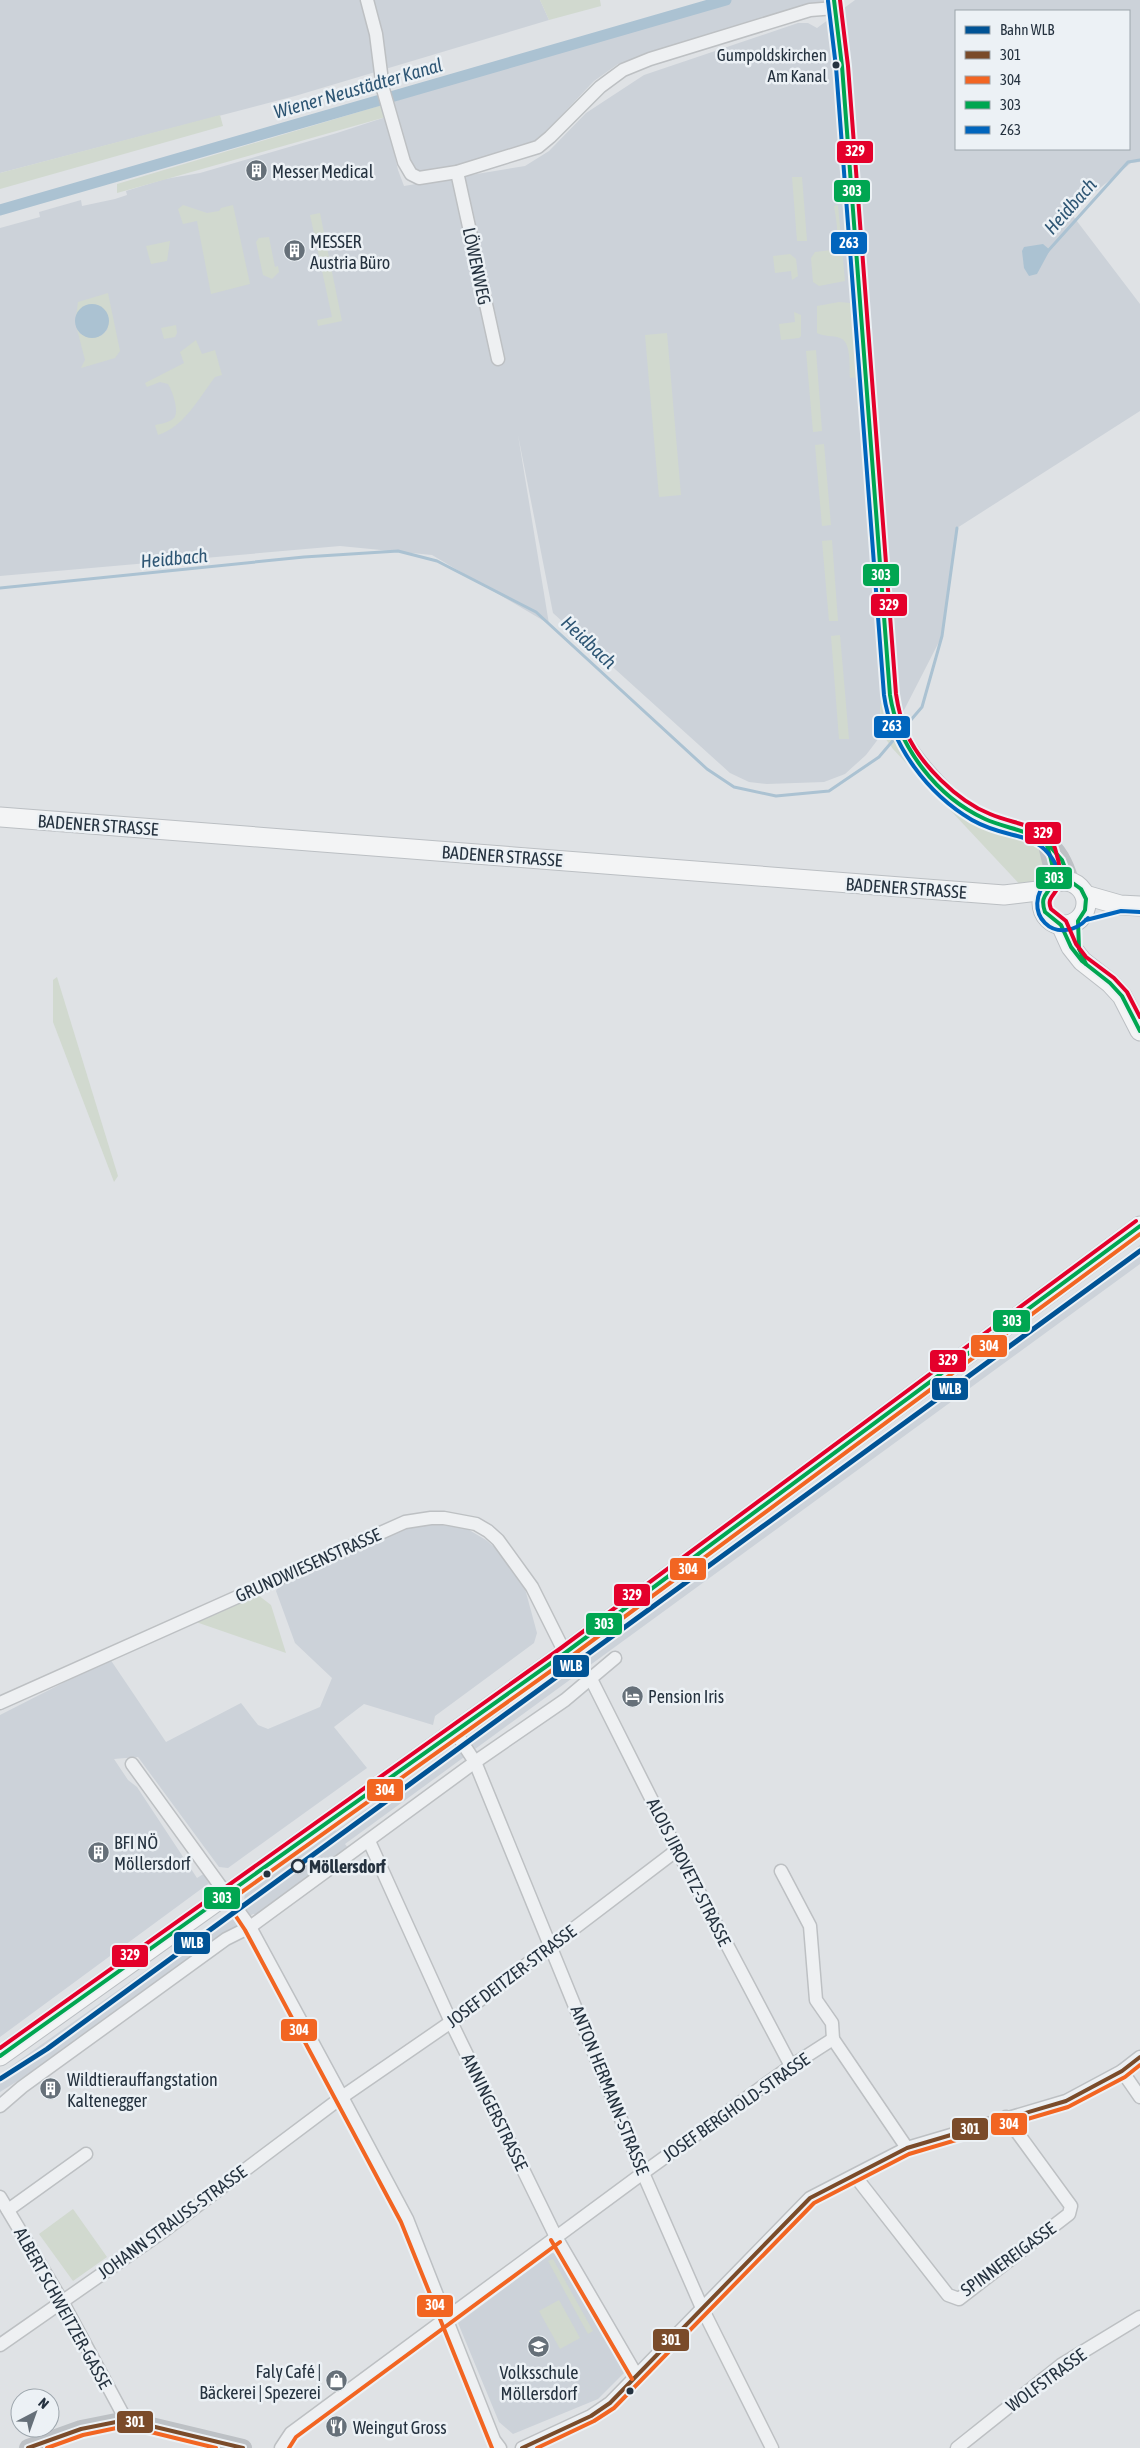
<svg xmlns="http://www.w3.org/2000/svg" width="1140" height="2448" viewBox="0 0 1140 2448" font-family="'Asap Condensed',sans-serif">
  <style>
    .built { fill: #ccd2d9; fill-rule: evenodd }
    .green { fill: #d1d9cf }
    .water { fill: #abc2d2 }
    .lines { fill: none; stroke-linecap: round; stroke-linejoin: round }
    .stream { stroke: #abc2d2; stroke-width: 3 }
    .canal { stroke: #abc2d2; stroke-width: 11 }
    .street-casing { stroke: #bdc0c3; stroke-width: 15 }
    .primary-casing { stroke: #bbbfc3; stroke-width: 21 }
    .street { stroke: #eef0f2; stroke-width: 12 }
    .secondary { stroke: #bdc1c5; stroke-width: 18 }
    .primary { stroke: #f3f4f5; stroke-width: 19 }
    .bus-1-casing { stroke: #ecf1f5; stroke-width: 8 }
    .bus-2-casing { stroke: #ecf1f5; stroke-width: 8 }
    .bus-3-casing { stroke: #ecf1f5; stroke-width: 8 }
    .bus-4-casing { stroke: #ecf1f5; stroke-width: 8 }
    .bus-5-casing { stroke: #ecf1f5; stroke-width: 8 }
    .bus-1 { stroke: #7a4b2a; stroke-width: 4 }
    .bus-2 { stroke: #f26522; stroke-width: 4 }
    .bus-3 { stroke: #00a651; stroke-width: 4 }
    .bus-4 { stroke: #0065bd; stroke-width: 4 }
    .bus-5 { stroke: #e4002b; stroke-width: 4 }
    .rail-1-casing { stroke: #ecf1f5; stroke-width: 9 }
    .rail-1 { stroke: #005395; stroke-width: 5 }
    .bus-dot { fill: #25323f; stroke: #ecf1f5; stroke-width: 2 }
    .stop-dot { fill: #ecf1f5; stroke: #25323f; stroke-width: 2.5 }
    .labels { text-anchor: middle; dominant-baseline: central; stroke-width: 5; stroke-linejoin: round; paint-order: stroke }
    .bus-label { font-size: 17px; fill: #25323f; stroke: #ecf1f5; text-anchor: end }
    .poi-label { font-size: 18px; fill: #25323f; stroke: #ecf1f5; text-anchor: start }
    .street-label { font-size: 18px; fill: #25323f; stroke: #ecf1f5 }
    .stop-label { font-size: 18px; font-weight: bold; fill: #25323f; stroke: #ecf1f5; text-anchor: start }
    .water-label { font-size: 19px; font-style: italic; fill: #2e5674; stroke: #ecf1f5 }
    .line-badge { stroke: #ecf1f5; stroke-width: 2 }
    .badge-label { font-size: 14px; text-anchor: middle; font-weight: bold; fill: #fff }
  </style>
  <rect width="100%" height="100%" fill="#dfe2e5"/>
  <g class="built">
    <path d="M0,0h540l9,20 -254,76 -295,77z"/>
    <path d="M731,0h95l1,3 -209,61 -24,17 -59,62 -84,24 -40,7 -18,-73z"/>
    <path d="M855,0h285v162l-9,1 -61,49 70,92v107l-183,117 -15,108 -40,78 -22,-9 2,29 -16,21 -21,19 -21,8 -57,2 -18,-2 -19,-9 -177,-160 -35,-178 31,189 -117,-69 -92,-9 -340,30v-348l40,-11 -1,-5 42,-12 1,6 33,-7 12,-4 -1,-4 39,-12 35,-6 137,-40 49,-16 12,53 6,16 121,-20 24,-15 37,-38 58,-38 154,-52h10l9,5zM956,11h173v138h-173z"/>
    <path d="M1140,1245v19l-795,580 3,4 -90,66h-5l-202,146 -51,32v-18l244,-173 1,-8 88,-65 3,3 116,-83z"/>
    <path d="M440,1522l24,5 22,13 13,11 25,34 13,48 -3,10 -99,73 -2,9 -69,-21 -30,23 33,41 -139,100 -9,-1 -81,-110 -24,2 14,21 9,7 60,91 8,-5 7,8 -212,156v-322l110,-56 56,83 75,-39 17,22 10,4 52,-22 12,-29 -37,-35 -19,-52 3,-6 135,-60z"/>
    <path d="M552,2253l5,1 68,118 -27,27 -85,35 -14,-12 -41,-99z"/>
  </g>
  <g class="green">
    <path d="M540,0h60l1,6 -52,14z"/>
    <path d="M382,105l4,12 -269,76v-9z"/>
    <path d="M220,115l3,11 -223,63v-16z"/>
    <path d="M792,177h10l5,64h-10z"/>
    <path d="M183,205l24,8 12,-2 2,-3 12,-3 17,79 -39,10 -14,-73 -14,3 -5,-15z"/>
    <path d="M838,205l7,76 -26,5 -6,-4 -2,-24 4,-6 17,-2c9,-11 4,-30 2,-44z"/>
    <path d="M320,213l22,108 -24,5 -1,-6 15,-3 -22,-102z"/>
    <path d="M269,237l6,30 3,-1 1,6 -7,7 -9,-4 -7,-33 3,-4z"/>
    <path d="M170,241l-3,20 -16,3 -5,-18z"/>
    <path d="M790,254l6,5 2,17 -6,4 -1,-9 -16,2 -2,-17z"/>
    <path d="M108,293l12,58 -5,7 -34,10 4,-8 -8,-31 3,5 21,2 7,-7 -30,-17 -2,5 2,-15z"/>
    <path d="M839,302l11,1 4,6 7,68 -11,1c-1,-10 2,-36 -10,-40 -8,-3 -15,-1 -23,-5v-27z"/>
    <path d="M794,312l7,3v21l-2,2 -18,2 -2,-16 16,-2z"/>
    <path d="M176,325l1,8 -2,4 -11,2 -3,-11z"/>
    <path d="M667,333l14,162 -22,2 -14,-162z"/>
    <path d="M196,340l6,14 13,-4 7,25 -7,2c-16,21 -31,50 -57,58l-3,-10c6,-1 15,-3 19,-7 6,-6 -2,-28 -6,-34l-8,-2 -13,5 -2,-4 39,-20 -4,-11z"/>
    <path d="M816,350l6,81 -9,1 -7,-81z"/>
    <path d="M824,444l7,81 -9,1 -7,-81z"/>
    <path d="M832,540l6,81h-9l-7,-80z"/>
    <path d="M840,635l9,104h-10l-8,-103z"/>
    <path d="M880,704h6l28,60 120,79 9,10 3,22 -7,9 -15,5 -131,-140 -11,-15z"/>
    <path d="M57,977l61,199 -4,6 -61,-160v-42z"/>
    <path d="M258,1595l13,10 15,48 -90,-31z"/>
    <path d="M73,2209l34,48 -34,24 -34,-47z"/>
    <path d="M553,2259l40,72 -5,3 -40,-73z"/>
    <path d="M559,2300l21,38 -20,11 -21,-38z"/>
  </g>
  <g class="water">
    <path d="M1043,244l7,6 -13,24 -8,2 -5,-8 -2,-17 2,-4z"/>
    <circle cx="92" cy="321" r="17"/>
  </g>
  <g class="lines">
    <g class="stream">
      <path d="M1047,252l81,-90 12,-2"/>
      <path d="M0,588l304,-31 94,-6 39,10 99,51 171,157 27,18 42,9 53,-5 50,-34 17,-20"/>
      <path d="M904,728l18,-21 20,-71 15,-108"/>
    </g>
    <path class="canal" d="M0,210l726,-210"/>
    <defs>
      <g id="street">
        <path d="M367,0l9,34 7,55 21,73 7,12 8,4 38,-6 81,-25 12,-10 50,-50 23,-17 27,-11 160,-49 25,-2"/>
        <path d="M457,172l41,187"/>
        <path d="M590,1677l87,173 114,216"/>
        <path d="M0,1703l405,-181 26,-4h13l32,6 12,7 10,9 34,47 33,66"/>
        <path d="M454,1730l21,32 168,411 59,135 70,140"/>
        <path d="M132,1764l118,163 92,170 65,122 87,221 6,8"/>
        <path d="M369,1841l82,181 105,215 81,139"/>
        <path d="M781,1871l29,55 6,74 16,23 1,16 74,109"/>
        <path d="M1122,2071l18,26"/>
        <path d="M0,2106l22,-19 204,-148 24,-12 225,-165 90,-62 50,-42"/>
        <path d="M855,2176l93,119 11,4 110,-85 2,-8 -65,-89"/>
        <path d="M0,2197l62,104 64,119"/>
        <path d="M8,2210l78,-56"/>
        <path d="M0,2345l165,-115 177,-133 109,-75 226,-172"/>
        <path d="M281,2448l10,-15 352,-260 148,-107 42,-27"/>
        <path d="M522,2448l69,-32 19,-13 200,-205 97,-50 159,-47 56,-30 18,-14"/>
        <path d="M957,2448l104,-83 79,-48"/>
      </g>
      <g id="primary">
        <path d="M0,817l1004,78 42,-5"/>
        <circle cx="1064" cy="903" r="22"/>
        <path d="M1085,895l35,10 20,1"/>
        <path d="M1061,925l10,22 11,14 28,22 12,13 18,35"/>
        <path d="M0,2056l565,-403 575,-427"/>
      </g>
    </defs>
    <use href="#street" class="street-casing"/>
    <use href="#primary" class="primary-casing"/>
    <use href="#street" class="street"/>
    <g class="secondary">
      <path d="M834,0l8,66 48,629c2,15 5,30 13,44 16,27 54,70 84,81 42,16 68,9 83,61"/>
      <path d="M1047,845l5,21 1,17"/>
      <path d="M28,2448l53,-19 45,-9 117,28"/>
    </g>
    <use href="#primary" class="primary"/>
    <defs>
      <g id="bus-1">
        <path d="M28,2448l53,-19 45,-9 117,28"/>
        <path d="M522,2448l69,-32 19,-13 200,-205 97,-50 159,-47 56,-30 18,-14"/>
      </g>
      <g id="bus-2">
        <path d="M223,1897l22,33 156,292 91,226"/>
        <path d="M232,1899l337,-241 571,-424"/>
        <path d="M551,2240l81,139"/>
        <path d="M47,2448l36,-13 43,-9 90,22"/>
        <path d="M289,2448l7,-11 264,-195"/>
        <path d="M537,2448l57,-27 20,-13 200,-205 95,-49 159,-47 57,-30 15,-12"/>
      </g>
      <g id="bus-3">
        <path d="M834,0l8,66 48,629c8,52 47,102 95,124 20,9 42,11 61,23 3,11 10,29 7,40 -4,13 -14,12 -8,30l16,13 10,22 11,14 28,22 12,13 18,35"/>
        <path d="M1047,843l15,17 8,21 11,8 5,10 -1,11 -7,11 1,28 7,15"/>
        <path d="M0,2056l565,-403 575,-427"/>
      </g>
      <g id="bus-4">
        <path d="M828,1l8,66 48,628c7,51 44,99 88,125 44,25 71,4 92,63"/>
        <path d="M1049,879c-32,32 8,72 39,39"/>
        <path d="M1086,920l35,-9 19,1"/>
      </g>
      <g id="bus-5">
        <path d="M840,0l8,66 48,628c2,13 5,26 10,38 14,32 51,69 84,82 21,9 42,10 61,24 5,11 12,34 8,47 -3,10 -13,12 -8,24l15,12 10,23 10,13 28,21 13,14 13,25"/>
        <path d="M0,2048l561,-400 575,-427"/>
      </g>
    </defs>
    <use href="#bus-1" class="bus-1-casing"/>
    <use href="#bus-2" class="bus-2-casing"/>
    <use href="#bus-3" class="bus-3-casing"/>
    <use href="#bus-4" class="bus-4-casing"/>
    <use href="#bus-5" class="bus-5-casing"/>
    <use href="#bus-1" class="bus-1"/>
    <use href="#bus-2" class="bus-2"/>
    <use href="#bus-3" class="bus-3"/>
    <use href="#bus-4" class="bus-4"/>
    <use href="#bus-5" class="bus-5"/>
    <defs>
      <path id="rail-1" d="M0,2079l47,-30 1093,-798"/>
    </defs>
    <use href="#rail-1" class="rail-1-casing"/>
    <use href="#rail-1" class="rail-1"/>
  </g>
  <defs>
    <symbol id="building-disc" viewBox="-11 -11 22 22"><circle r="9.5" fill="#667079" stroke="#ecf1f5"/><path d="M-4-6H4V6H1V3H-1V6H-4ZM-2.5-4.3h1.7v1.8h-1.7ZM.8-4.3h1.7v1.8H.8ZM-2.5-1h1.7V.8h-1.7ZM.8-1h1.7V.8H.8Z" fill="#fff"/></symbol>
    <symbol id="hotel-disc" viewBox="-11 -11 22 22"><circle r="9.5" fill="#667079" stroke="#ecf1f5"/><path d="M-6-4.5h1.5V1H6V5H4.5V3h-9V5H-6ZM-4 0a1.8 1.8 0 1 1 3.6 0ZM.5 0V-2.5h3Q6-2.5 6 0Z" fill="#fff"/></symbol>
    <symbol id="school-disc" viewBox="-11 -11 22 22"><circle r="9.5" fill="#667079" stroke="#ecf1f5"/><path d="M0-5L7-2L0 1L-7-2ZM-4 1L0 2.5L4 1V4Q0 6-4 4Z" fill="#fff"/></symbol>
    <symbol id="shop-disc" viewBox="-11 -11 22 22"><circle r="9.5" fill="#667079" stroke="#ecf1f5"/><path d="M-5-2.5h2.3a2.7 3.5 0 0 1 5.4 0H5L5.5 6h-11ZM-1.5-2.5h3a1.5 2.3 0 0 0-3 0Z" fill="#fff"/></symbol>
    <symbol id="restaurant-disc" viewBox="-11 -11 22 22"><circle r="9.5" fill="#667079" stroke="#ecf1f5"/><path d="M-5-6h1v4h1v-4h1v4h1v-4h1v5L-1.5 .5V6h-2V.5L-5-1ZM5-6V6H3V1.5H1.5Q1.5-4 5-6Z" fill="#fff"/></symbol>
  </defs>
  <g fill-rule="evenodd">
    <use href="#building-disc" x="244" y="158" width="25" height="25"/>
    <use href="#building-disc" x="282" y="238" width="25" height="25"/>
    <use href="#hotel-disc" x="620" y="1684" width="25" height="25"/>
    <use href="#building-disc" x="86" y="1840" width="25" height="25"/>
    <use href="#building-disc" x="38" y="2076" width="25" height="25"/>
    <use href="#school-disc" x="526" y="2334" width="25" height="25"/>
    <use href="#shop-disc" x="324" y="2368" width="25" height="25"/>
    <use href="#restaurant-disc" x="324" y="2414" width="25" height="25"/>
  </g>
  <g class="bus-dot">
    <circle cx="836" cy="65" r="4.5"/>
    <circle cx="267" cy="1874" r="4.5"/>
    <circle cx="630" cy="2391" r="4.5"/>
  </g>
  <circle class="stop-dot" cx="298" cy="1866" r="6"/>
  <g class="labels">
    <g class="bus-label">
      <text x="827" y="55">Gumpoldskirchen<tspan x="827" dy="21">Am Kanal</tspan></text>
    </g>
    <g class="poi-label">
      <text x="272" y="171">Messer Medical</text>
      <text x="310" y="241">MESSER<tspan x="310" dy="21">Austria Büro</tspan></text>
      <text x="648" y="1696">Pension Iris</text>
      <text x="114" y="1842">BFI NÖ<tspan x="114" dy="21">Möllersdorf</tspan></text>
      <text x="67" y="2079">Wildtierauffangstation<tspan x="67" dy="21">Kaltenegger</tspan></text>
      <text x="321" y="2371" text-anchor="end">Faly Café |<tspan x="321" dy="21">Bäckerei | Spezerei</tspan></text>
      <text x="539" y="2372" text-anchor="middle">Volksschule<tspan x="539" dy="21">Möllersdorf</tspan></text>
      <text x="353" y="2427">Weingut Gross</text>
    </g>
    <g class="street-label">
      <text transform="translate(477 266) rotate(78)">LÖWENWEG</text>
      <text transform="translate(98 825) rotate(4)">BADENER STRASSE</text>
      <text transform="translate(502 856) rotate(4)">BADENER STRASSE</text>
      <text transform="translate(906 888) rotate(4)">BADENER STRASSE</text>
      <text transform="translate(308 1565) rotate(-24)">GRUNDWIESENSTRASSE</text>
      <text transform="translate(689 1872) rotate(63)">ALOIS JIROVETZ-STRASSE</text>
      <text transform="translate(511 1976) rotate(-37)">JOSEF DEITZER-STRASSE</text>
      <text transform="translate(610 2090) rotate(68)">ANTON HERMANN-STRASSE</text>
      <text transform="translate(736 2107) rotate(-35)">JOSEF BERGHOLD-STRASSE</text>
      <text transform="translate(495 2112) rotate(64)">ANNINGERSTRASSE</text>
      <text transform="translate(172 2222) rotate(-36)">JOHANN STRAUSS-STRASSE</text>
      <text transform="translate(1008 2259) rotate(-36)">SPINNEREIGASSE</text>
      <text transform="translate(63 2308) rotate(61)">ALBERT SCHWEITZER-GASSE</text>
      <text transform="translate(1046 2380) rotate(-36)">WOLFSTRASSE</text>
    </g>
    <g class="stop-label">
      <text x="309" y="1866">Möllersdorf</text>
    </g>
    <g class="water-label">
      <text transform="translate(358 88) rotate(-16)">Wiener Neustädter Kanal</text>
      <text transform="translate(1070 206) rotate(-48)">Heidbach</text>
      <text transform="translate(174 558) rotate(-5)">Heidbach</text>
      <text transform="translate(589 642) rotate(43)">Heidbach</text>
    </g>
  </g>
  <g class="line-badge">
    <rect x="836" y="140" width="38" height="24" rx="5" fill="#e4002b"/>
    <rect x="833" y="179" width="38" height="24" rx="5" fill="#00a651"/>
    <rect x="830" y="231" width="38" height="24" rx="5" fill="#0065bd"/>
    <rect x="862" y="563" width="38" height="24" rx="5" fill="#00a651"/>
    <rect x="870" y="593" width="38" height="24" rx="5" fill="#e4002b"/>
    <rect x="873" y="715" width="38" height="24" rx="5" fill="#0065bd"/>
    <rect x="1024" y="821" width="38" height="24" rx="5" fill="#e4002b"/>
    <rect x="1035" y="866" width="38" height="24" rx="5" fill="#00a651"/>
    <rect x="992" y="1309" width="39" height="24" rx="5" fill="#00a651"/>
    <rect x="970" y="1334" width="38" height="24" rx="5" fill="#f26522"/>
    <rect x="929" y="1349" width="38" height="24" rx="5" fill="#e4002b"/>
    <rect x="931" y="1377" width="38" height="24" rx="5" fill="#005395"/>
    <rect x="669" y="1557" width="38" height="24" rx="5" fill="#f26522"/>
    <rect x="613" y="1583" width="38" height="24" rx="5" fill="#e4002b"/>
    <rect x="585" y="1612" width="38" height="24" rx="5" fill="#00a651"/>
    <rect x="552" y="1654" width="38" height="24" rx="5" fill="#005395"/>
    <rect x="366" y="1778" width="38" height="24" rx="5" fill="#f26522"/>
    <rect x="203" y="1886" width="38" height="24" rx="5" fill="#00a651"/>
    <rect x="173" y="1931" width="38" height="24" rx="5" fill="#005395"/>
    <rect x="111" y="1944" width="38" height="24" rx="5" fill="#e4002b"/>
    <rect x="280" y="2018" width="38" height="24" rx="5" fill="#f26522"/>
    <rect x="990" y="2112" width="38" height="24" rx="5" fill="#f26522"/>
    <rect x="951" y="2117" width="38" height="24" rx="5" fill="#7a4b2a"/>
    <rect x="416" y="2294" width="38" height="24" rx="5" fill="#f26522"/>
    <rect x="652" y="2328" width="38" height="24" rx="5" fill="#7a4b2a"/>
    <rect x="116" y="2410" width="38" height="24" rx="5" fill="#7a4b2a"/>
  </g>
  <g class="badge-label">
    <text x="855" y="156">329</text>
    <text x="852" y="196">303</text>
    <text x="849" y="248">263</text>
    <text x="881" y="580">303</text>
    <text x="889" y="610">329</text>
    <text x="892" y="731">263</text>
    <text x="1043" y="838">329</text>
    <text x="1054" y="883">303</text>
    <text x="1012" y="1326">303</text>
    <text x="989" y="1351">304</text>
    <text x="948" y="1365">329</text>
    <text x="950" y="1394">WLB</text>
    <text x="688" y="1574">304</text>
    <text x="632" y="1600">329</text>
    <text x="604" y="1629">303</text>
    <text x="571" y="1671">WLB</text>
    <text x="385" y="1795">304</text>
    <text x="222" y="1903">303</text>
    <text x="192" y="1948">WLB</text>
    <text x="130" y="1960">329</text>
    <text x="299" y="2035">304</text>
    <text x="1009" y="2129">304</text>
    <text x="970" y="2134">301</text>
    <text x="435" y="2310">304</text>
    <text x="671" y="2345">301</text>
    <text x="135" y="2427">301</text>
  </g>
  <rect x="955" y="10" width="175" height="140" fill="#ecf1f5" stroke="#9ca5ac"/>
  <rect x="965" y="26" width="25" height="8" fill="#005395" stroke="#9ca5ac"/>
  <text x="1000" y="35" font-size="15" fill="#25323f">Bahn WLB</text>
  <rect x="965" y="51" width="25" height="8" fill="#7a4b2a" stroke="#9ca5ac"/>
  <text x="1000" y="60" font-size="15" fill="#25323f">301</text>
  <rect x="965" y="76" width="25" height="8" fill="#f26522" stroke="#9ca5ac"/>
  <text x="1000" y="85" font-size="15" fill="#25323f">304</text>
  <rect x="965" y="101" width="25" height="8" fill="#00a651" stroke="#9ca5ac"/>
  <text x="1000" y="110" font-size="15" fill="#25323f">303</text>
  <rect x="965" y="126" width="25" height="8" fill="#0065bd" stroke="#9ca5ac"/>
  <text x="1000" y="135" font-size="15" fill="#25323f">263</text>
  <g transform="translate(35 2413) rotate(41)"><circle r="24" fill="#ecf1f5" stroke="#9ca5ac"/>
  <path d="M0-4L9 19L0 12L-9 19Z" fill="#667079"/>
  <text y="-8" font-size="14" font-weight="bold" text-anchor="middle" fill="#25323f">N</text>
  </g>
</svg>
